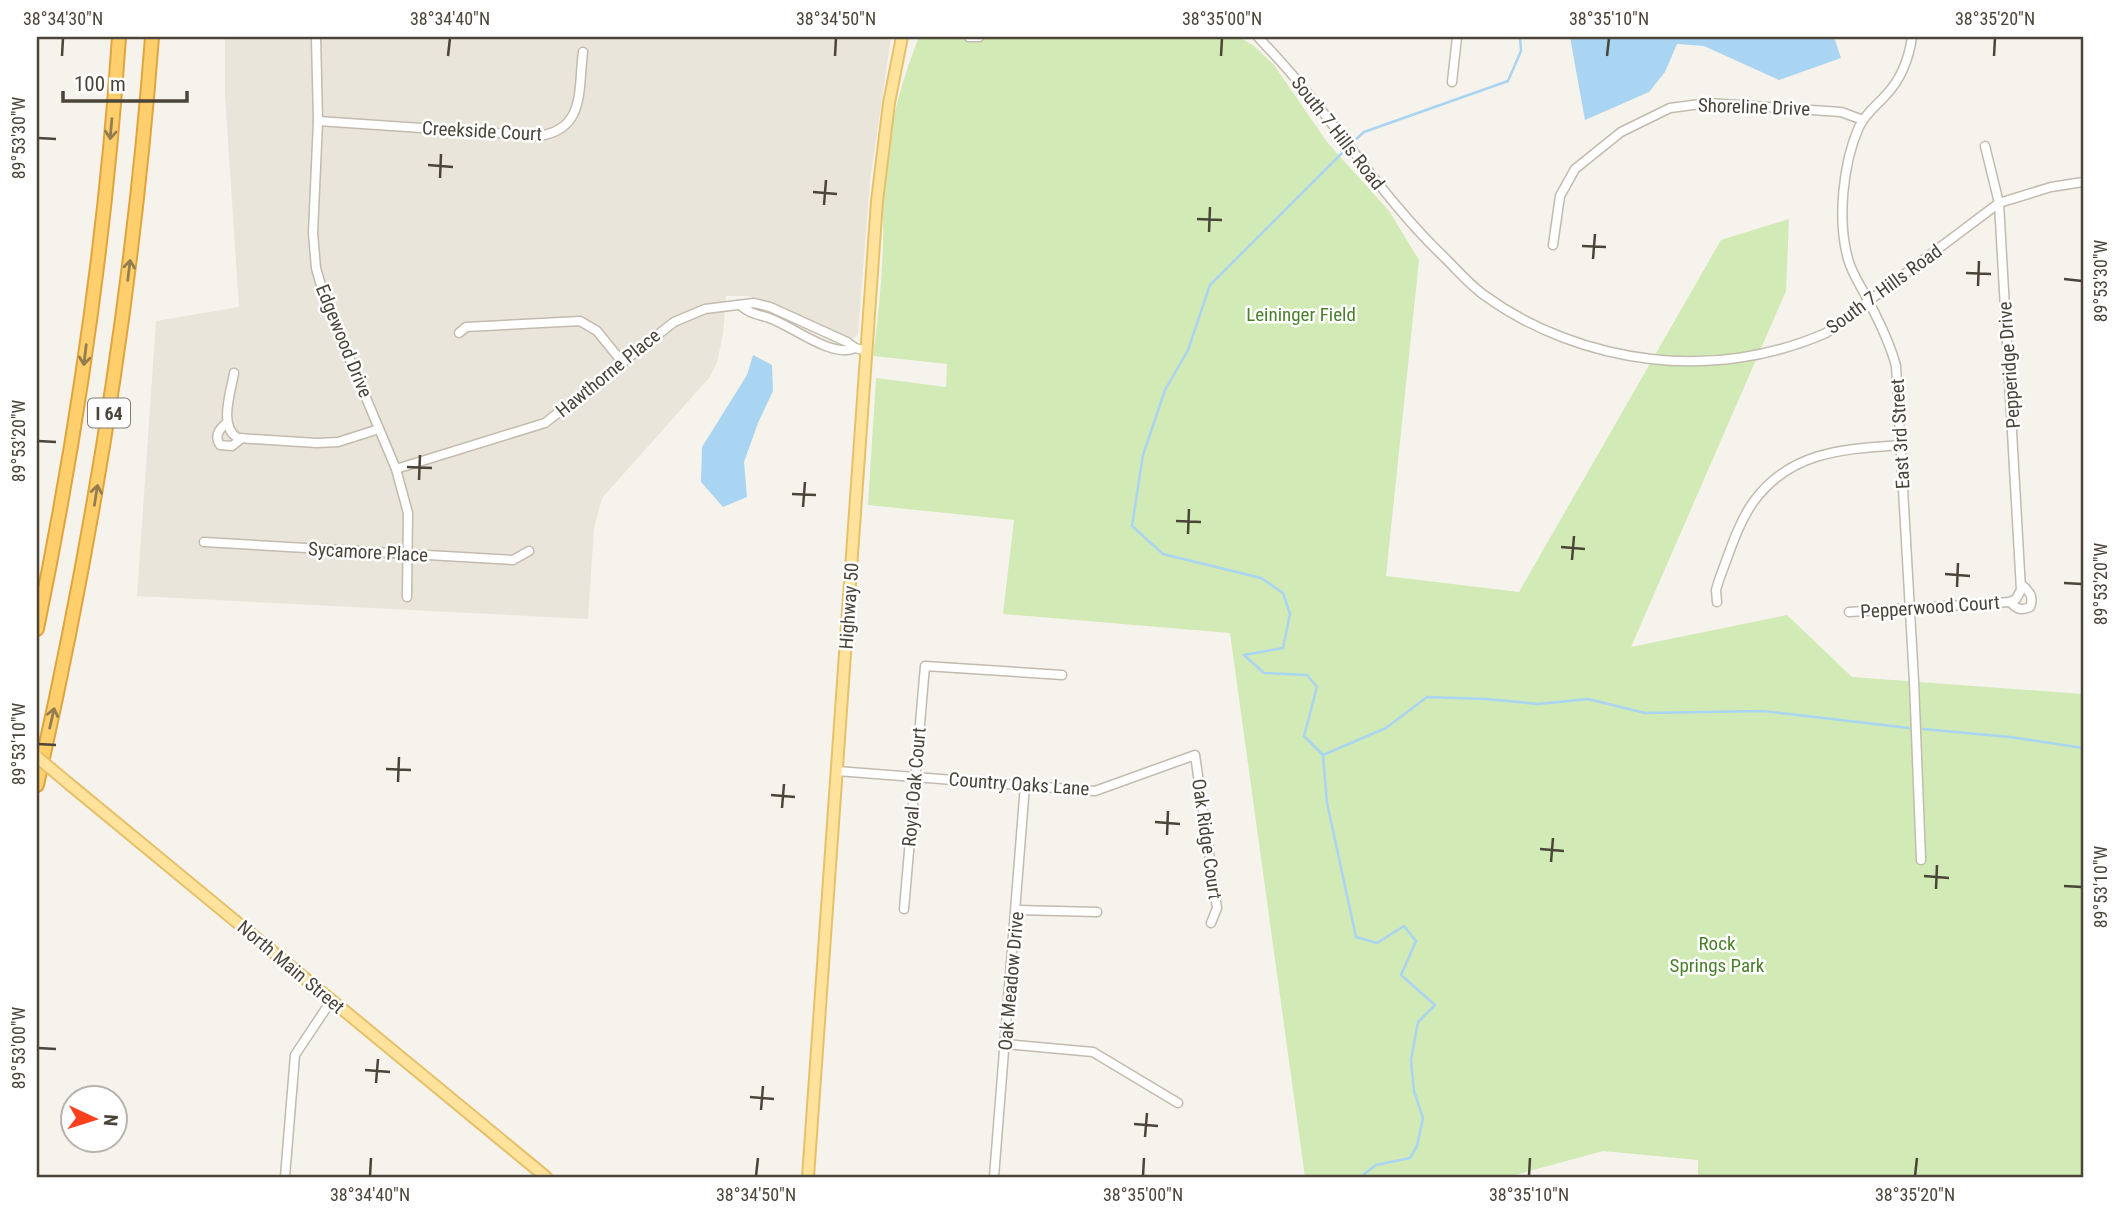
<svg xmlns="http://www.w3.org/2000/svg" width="2120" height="1214" viewBox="0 0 2120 1214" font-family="'Roboto Condensed',sans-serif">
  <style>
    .residential { fill: #eae5da }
    .green { fill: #d2eab5 }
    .water { fill: #a9d4f2 }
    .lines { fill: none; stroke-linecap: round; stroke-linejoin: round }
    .stream { stroke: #a9d4f2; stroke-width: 2.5 }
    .minor-casing { stroke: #c2bbae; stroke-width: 11 }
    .major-casing { stroke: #e6c16a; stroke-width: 14 }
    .highway-casing { stroke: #e0a43c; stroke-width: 16 }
    .minor { stroke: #fff; stroke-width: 8 }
    .major { stroke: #ffe39c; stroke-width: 10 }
    .highway { stroke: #ffcf6e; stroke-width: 12 }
    .major-bridge-casing { stroke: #e6c16a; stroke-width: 14; stroke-linecap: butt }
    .major-bridge { stroke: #ffe39c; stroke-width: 10 }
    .oneway { stroke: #937c4e }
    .ticks { fill: none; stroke: #4b4439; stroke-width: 2.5 }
    .labels { text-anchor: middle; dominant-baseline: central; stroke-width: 5; stroke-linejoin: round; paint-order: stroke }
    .shield { fill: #fff; stroke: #817c74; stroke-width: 2 }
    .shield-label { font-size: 18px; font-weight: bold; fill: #4b4439 }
    .street-label { font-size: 19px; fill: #4b4439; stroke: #fff }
    .park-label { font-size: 19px; fill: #4a7f2a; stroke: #fff }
    .neatline { fill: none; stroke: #4b4439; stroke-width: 2.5 }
    .ticks-label { font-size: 18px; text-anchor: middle; fill: #4b4439 }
  </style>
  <rect width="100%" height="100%" fill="#f6f3ec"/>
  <path class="residential" d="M225,37h666l-21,144 -12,153 -4,4h-9l-80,-37 -18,-5h-21l-3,38 -6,29 -8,15 -107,120 -8,30 -6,91 -451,-23 19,-275 83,-14 -14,-211z"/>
  <path class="green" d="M919,37h320l15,9 20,19 53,77 62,69 30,49 -33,316 133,16 202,-352 68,-21 -3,72 -155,356 156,-32 65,62 231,17v483h-385v-17l-95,-9 -88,24 -2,2h-208l-75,-544 -227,-19 11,-94 -146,-15 8,-127 70,9 1,-23 -74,-8c5,-38 9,-75 10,-113 1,-18 -2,-36 0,-54 3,-51 17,-105 36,-152z"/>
  <g class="water">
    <path d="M1570,37h264l7,21 -62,22 -75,-34 -27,-2 -12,28 -16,20 -64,28z"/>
    <path d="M753,355l19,10 1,26 -15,32 -14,39 3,35 -24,10 -22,-25 1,-35 45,-72z"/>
  </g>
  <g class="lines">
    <g class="stream">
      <path d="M1354,141l10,-9 144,-51 13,-30 -1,-14"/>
      <path d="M1923,729l87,8 73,11"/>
      <path d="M1323,755l-19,-19 13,-49 -10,-12 -43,-2 -20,-18 39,-7 7,-34 -7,-21 -22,-15 -98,-24 -31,-28 11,-71 22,-65 23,-40 22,-65 133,-133"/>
      <path d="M1323,755l63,-27 41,-31 59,2 52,5 50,-5 57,14 118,-2 146,17"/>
      <path d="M1323,755l4,48 29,134 21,6 27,-17 12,15 -15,34 34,30 -17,17 -7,38 3,31 9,27 -6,28 -7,12 -34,7 -12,9 1,3"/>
    </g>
    <defs>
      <g id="minor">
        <path d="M316,37l2,84 -5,112 3,35 10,35 70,166 12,44 -1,84"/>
        <path d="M969,37h10"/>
        <path d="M1258,37c14,15 29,31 42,47 49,58 90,122 146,175 12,12 24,26 38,36 48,35 107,57 167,64 59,7 120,-2 175,-26l173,-130 52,-16 32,-5"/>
        <path d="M1912,37c-3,21 -11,42 -26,58 -9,10 -21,19 -27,32 -16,36 -22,93 -11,132 4,15 14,29 21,43 11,21 21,41 27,64l18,315 7,179"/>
        <path d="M1452,82l5,-45"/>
        <path d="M318,121l220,15c48,-6 40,-47 45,-84"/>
        <path d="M1553,245l7,-49 15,-27 46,-37 49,-24 38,-5 133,9 22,8"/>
        <path d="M740,305c10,9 17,9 29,13 22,7 63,41 86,30"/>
        <path d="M459,333l7,-6 114,-6 17,10 26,32"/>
        <path d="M234,373c-3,19 -16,54 4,65l79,5 21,-1 41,-13"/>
        <path d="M227,423c-8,6 -13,13 -7,22l12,1 10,-8"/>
        <path d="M396,469l149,-46 129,-101 31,-13 49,-6 16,4 77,35 8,6 12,3"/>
        <path d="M204,542l309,18 16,-9"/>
        <path d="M1717,602l-1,-12 3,-10c10,-26 19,-57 35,-79 37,-50 90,-52 146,-56"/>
        <path d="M2010,602c7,7 11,9 20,5 4,-10 0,-15 -8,-22"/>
        <path d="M1849,612l161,-10 6,-3 5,-9 -22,-387 -14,-57"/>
        <path d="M837,771l258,20 100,-36 22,153 -6,15"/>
        <path d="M904,909l21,-243 137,9"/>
        <path d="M1017,910l80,2"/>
        <path d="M1006,1044l87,8 85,51"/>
        <path d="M285,1177l10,-122 36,-54"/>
        <path d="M994,1177l31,-392"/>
      </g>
      <g id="major">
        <path d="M68,783l478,394"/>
        <path d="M808,1177l69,-976 12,-98 13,-66"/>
      </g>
      <g id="highway">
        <path d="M37,629c40,-195 69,-394 82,-592"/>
        <path d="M37,785c56,-247 96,-496 115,-748"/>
      </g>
    </defs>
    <use href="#minor" class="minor-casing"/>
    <use href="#major" class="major-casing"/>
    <use href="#highway" class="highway-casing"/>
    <use href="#minor" class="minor"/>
    <use href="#major" class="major"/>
    <use href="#highway" class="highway"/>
    <defs>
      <path id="major-bridge" d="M37,757l31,26"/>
    </defs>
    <use href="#major-bridge" class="major-bridge-casing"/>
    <use href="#major-bridge" class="major-bridge"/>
  </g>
  <defs><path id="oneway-shaft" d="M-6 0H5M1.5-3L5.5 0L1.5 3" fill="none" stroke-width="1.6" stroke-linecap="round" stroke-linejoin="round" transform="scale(1.75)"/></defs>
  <g class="oneway">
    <use href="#oneway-shaft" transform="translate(111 129) rotate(95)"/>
    <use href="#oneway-shaft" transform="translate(129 270) rotate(-83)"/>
    <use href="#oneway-shaft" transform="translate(85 355) rotate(97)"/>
    <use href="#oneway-shaft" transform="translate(96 495) rotate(-81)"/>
    <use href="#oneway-shaft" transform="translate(52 718) rotate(-77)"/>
  </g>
  <path class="ticks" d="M62,56l1,-18M448,56l2,-18M835,56l1,-18M1221,56l1,-18M1607,56l2,-18M1994,56l1,-18M38,138l18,1M428,165l25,2M440,178l1,-24M813,192l24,2M824,205l2,-25M1197,219l25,1M1209,232l1,-25M1582,246l24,1M1593,259l2,-25M1966,273l25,1M2064,279l18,2M1978,286l1,-25M38,441l18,1M407,467l25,1M419,480l1,-25M792,494l24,1M803,507l2,-25M1176,521l25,1M1188,534l1,-25M1561,547l24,2M1572,560l2,-24M1945,574l25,2M2064,583l18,1M1957,587l1,-24M38,744l18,1M386,769l25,1M398,782l1,-25M771,795l24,2M782,808l2,-24M1155,822l25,2M1167,835l1,-24M1540,849l24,2M1551,862l2,-24M1924,876l25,2M2064,886l18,1M1936,889l1,-24M38,1048l18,1M365,1070l25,2M376,1083l2,-24M750,1097l24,2M761,1110l2,-24M1134,1124l24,2M1145,1137l2,-24M370,1176l1,-18M756,1176l2,-18M1143,1176l1,-18M1529,1176l1,-18M1915,1176l2,-18"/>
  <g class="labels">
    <rect class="shield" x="88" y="398.5" width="42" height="29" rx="5"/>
    <g class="shield-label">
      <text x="109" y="413">I 64</text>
    </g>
    <g class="street-label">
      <text transform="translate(1754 107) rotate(2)">Shoreline Drive</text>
      <text transform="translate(482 131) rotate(3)">Creekside Court</text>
      <text transform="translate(1338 133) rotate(52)">South 7 Hills Road</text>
      <text transform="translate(1884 289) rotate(-36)">South 7 Hills Road</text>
      <text transform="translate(344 341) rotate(68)">Edgewood Drive</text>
      <text transform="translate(2009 365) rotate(-94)">Pepperidge Drive</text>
      <text transform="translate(608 373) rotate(-39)">Hawthorne Place</text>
      <text transform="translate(1900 434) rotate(-93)">East 3rd Street</text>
      <text transform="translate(368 552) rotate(3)">Sycamore Place</text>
      <text transform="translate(849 606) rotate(-86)">Highway 50</text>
      <text transform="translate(1930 607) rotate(-4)">Pepperwood Court</text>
      <text transform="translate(1019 784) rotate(4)">Country Oaks Lane</text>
      <text transform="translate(914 787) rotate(-85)">Royal Oak Court</text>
      <text transform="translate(1207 839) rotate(82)">Oak Ridge Court</text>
      <text transform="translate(291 967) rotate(40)">North Main Street</text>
      <text transform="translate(1011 981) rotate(-85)">Oak Meadow Drive</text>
    </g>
    <g class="park-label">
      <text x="1301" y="314">Leininger Field</text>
      <text x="1717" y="943">Rock<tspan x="1717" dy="22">Springs Park</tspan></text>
    </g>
  </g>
  <rect width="2120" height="1214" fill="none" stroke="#ffffff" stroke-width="77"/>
  <g transform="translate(94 1119) rotate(94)"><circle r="33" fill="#ffffff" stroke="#b7b4b0" stroke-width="2"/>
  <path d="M0-5L12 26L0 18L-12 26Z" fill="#fc3f1d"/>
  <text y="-10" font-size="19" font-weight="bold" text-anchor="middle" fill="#4b4439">N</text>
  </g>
  <path d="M63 91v10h124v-10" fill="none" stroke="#4b4439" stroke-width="3.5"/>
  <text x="74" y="91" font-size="21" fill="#4b4439" stroke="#ffffff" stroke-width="5" paint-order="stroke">100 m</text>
  <rect x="38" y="38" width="2044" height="1138" class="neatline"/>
  <g class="ticks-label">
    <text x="63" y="25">38°34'30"N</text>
    <text x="450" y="25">38°34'40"N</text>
    <text x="836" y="25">38°34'50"N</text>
    <text x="1222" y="25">38°35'00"N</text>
    <text x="1609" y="25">38°35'10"N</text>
    <text x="1995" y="25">38°35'20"N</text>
    <text transform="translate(19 138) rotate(-90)" y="6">89°53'30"W</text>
    <text transform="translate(2101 281) rotate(-90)" y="6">89°53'30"W</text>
    <text transform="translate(19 441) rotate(-90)" y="6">89°53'20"W</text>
    <text transform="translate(2101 584) rotate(-90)" y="6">89°53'20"W</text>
    <text transform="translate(19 744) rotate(-90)" y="6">89°53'10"W</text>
    <text transform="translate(2101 887) rotate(-90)" y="6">89°53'10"W</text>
    <text transform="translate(19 1048) rotate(-90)" y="6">89°53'00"W</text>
    <text x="370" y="1201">38°34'40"N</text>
    <text x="756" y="1201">38°34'50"N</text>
    <text x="1143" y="1201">38°35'00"N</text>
    <text x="1529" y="1201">38°35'10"N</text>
    <text x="1915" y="1201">38°35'20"N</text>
  </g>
</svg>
